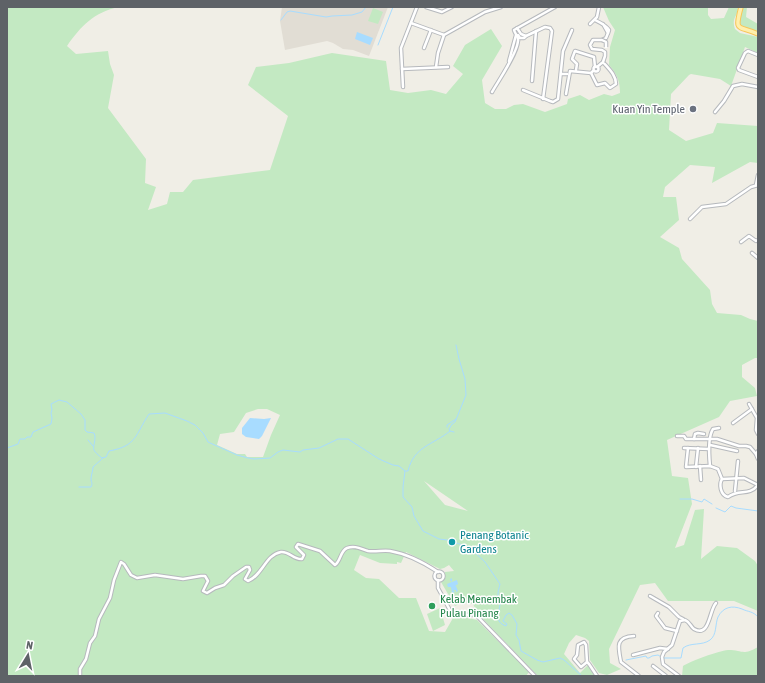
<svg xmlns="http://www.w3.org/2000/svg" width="765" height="683" viewBox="0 0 765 683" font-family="'Asap Condensed',sans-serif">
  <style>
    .education { fill: #e1ddd4 }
    .green { fill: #c3e9c2; fill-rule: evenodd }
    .water { fill: #a8dcff }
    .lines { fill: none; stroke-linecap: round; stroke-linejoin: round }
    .stream { stroke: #a8dcff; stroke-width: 1 }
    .minor-casing { stroke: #b6b9bd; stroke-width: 4.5 }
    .major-casing { stroke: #f8c658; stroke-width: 5.5 }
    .minor { stroke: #fff; stroke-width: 2.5 }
    .major { stroke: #ffefad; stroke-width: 3.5 }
    .minor-bridge-casing { stroke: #b6b9bd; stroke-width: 4.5; stroke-linecap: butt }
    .minor-bridge { stroke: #fff; stroke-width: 2.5 }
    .worship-dot { fill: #6b7280; stroke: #fff; stroke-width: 1.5 }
    .culture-dot { fill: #0f9aa8; stroke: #fff; stroke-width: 1.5 }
    .leisure-dot { fill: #2e9e5b; stroke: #fff; stroke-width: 1.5 }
    .labels { text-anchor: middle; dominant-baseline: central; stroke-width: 3; stroke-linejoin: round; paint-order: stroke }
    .worship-label { font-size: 12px; fill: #5b616d; stroke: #fff; text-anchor: end }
    .culture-label { font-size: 12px; fill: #0d838f; stroke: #fff; text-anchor: start }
    .leisure-label { font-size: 12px; fill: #27864d; stroke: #fff; text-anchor: start }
  </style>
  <rect width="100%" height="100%" fill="#f0eee6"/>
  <path class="education" d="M282,7h106l-19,49 -16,-6 -10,-1 -10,-6 -6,-2 -42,9 -5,-29z"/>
  <g class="green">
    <path d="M7,7h112c-25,5 -38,19 -52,39l9,8 32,-3 2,13 4,11 -6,33 38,51 -1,24 11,4 -8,23 19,-6 3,-12h13l10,-12 77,-10 18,-54 -40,-31 8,-18 33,-4 43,-10 54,8 4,29 18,3 23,-3 15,4 17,-20 -10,-8 12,-21 26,-16 11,17 -20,34 3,23 10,6h11l8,-4 9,-1 22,8 22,-8 1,-5 12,-4 9,5 15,-6 8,2 8,-3c0,-12 -3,-19 -11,-28l1,-18 5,-17 -6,-9 -6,-14h105v8l3,4 13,-1 5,-11h9c0,10 -7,10 -3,22l5,4 18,4v16l-13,-6 -14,39 -11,-7 -29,-5 -2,1 -18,19 -2,36 17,11 27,-8 4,-10 41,3v37l-8,-1 -38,21 3,-16 -25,-2 -25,22 -2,10h13l3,23 -19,17 19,11 3,11 28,31 2,14 5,9 24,2 9,4 8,2v37h-3l-13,7v12l13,11 2,8 -27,5 -11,16 -52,23 5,36 16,2 4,26 -17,44 9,-3 11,-35 9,-1 -3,50 16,-13 20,2 18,13 3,5v45l-24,-10h-66l-13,-18 -15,2 -31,64 1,14 11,6 -14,6 -8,-2 -9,-13 -1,-19 -4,-3 -9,-3 -7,8 -5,11 16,19 8,-8 7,11h-57l-60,-62 -5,-10 -10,-2 -8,4 -14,-24 3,-3 1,-7 9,-1 -5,-6 -5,3 -4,1 -34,-17 -5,11 -4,-1v2l-17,-1 -20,-8 -6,15 12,8 13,1 20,19h17l13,33 16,1 8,-14h15l9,2 52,52 -3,4h-519zM258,409h9l13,6 -9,20 -8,22h-16l-2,-3h-8l-20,-9 3,-11 14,-2 12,-19zM424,481l44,30 -23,-6z"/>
    <path d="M743,7h4l-1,10 12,7v8l-11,-3 -7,-4 -1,-8z"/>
    <path d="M373,8l10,4 -5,12 -10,-3z"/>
    <path d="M440,608l5,17 -12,6 -6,-17z"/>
    <path d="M758,647v29h-76l1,-10c8,-5 35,-15 45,-16 15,0 14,6 30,-3z"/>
  </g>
  <g class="water">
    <path d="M357,32l16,6 -3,7 -15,-6z"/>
    <path d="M250,418l14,1 7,-1 -9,18 -3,3 -13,-2 -4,-3v-6z"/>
    <path d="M451,578l1,1v3l5,-2 1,4 -3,2h1l2,5 -2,1v-2h-3l2,2 -3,1 -1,-6h-3l-1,-3 5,-2 -2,-2z"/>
  </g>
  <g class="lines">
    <g class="stream">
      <path d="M281,20l6,-8 3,-1 36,6 6,-1 20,-1 10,-3 4,-5"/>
      <path d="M378,45l15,-38"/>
      <path d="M447,427v-2l9,-6"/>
      <path d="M450,431l4,1"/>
      <path d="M88,440l5,6"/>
      <path d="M7,448l11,-4 2,-5h5l2,-2h4l2,-5 18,-8 1,-6 -1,-5 1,-3 -1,-6 8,-4 8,2 14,12 4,6v10l2,2 7,1 1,3c0,13 -6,12 7,22l4,-1 3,-6c28,-5 26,-16 40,-37l16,-1 22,8 8,4 8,8 5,9 29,13 11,3 6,1 16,-1 8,-6 5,-2 17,2 3,-2 16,-2 19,-9h10l31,20 14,6 6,1 6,5 -2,16v10l9,10 2,9 9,15 16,8 8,1 22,7 16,15 15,22c-1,4 -2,7 -2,10 0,4 2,6 2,10 -1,9 -6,18 6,22l1,-2 -4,-3 3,-6 3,-2 3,2 5,9 -1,11 3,5 2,11 16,9 6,2 17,-4 4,2 18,16"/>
      <path d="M405,471h3c6,-25 25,-26 42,-40l-1,-2 3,-5 3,-2 11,-27 -1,-16 -6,-20 -3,-14"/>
      <path d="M79,487h12c2,-4 0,-5 0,-8 0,-4 2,-8 2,-12l10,-9"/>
      <path d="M680,499h12l10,3 2,-3 8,5"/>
      <path d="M716,508l9,4 6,-6 5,2 22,3"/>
      <path d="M626,660l20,-4 1,2h2l3,-2 6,-1 5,3h18l2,-10c8,-6 19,-2 27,-8 7,-5 5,-16 8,-23 5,-10 14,-12 24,-8 6,3 11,2 16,8"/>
    </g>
    <defs>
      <g id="minor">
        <path d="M426,7l16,5 10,-5"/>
        <path d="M595,20c4,2 11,5 14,10l-1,3 -5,-9"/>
        <path d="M411,23l33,12 41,-23 16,-5"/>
        <path d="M590,24l7,-7 2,-10"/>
        <path d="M517,28l4,6 5,2"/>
        <path d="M518,35l2,3h4l2,-2 19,-9 5,1 2,3 -9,68"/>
        <path d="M602,40l4,-2 2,-5"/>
        <path d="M424,48l7,-18"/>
        <path d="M758,55l-10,-4 -3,2 -7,15 1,2 19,7"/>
        <path d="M509,61l7,-26"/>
        <circle cx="596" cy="69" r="2.5"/>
        <path d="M436,67l2,-14 6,-18"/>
        <path d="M402,69l46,-2"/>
        <path d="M576,70l1,-6 -5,-5 3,-8 19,6 1,10"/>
        <path d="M591,73l6,12 8,-2 5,5 6,-4c0,-9 -7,-15 -13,-22l-6,5"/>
        <path d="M561,74h6"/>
        <path d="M532,81l4,-50"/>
        <path d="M403,87l-2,-39 16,-41"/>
        <path d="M523,90l27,11 3,1 5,-3 5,-48 9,-21"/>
        <path d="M492,92c7,-12 25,-38 26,-51 1,-4 -3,-7 -4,-11l41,-23"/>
        <path d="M566,94l4,-23 21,2 2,-2"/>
        <path d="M715,112l9,-11 9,-15 9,-2 16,3"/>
        <path d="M756,185l2,-10"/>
        <path d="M690,219l12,-12 24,-3 25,-17 7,-2"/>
        <path d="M741,242l8,-6 7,5 2,-1"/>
        <path d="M752,253l6,5"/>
        <path d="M749,404l8,14 -1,12 2,4"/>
        <path d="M733,423l19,-14"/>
        <path d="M677,436h7l2,3h31l22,7h7l4,1 6,7"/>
        <path d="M694,439l1,-5 3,-1 6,1"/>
        <path d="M710,445l27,6"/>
        <path d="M684,448l25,1"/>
        <path d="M688,448l-2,19 24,-1 8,3 4,10c-3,5 -2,16 6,18 12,-9 20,0 30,-12"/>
        <path d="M758,451l-2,3 2,5"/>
        <path d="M700,466l1,14"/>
        <path d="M710,466c-1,-10 -2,-29 3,-37l6,-1"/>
        <path d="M696,467l2,-19"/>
        <path d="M722,479l22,-1 14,7"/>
        <path d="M735,491l3,-30"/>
        <circle cx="439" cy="576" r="4.5"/>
        <path d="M438,580v8l14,26 6,2 17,-2 60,62"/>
        <path d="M650,596l19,11 10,10 4,2"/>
        <path d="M658,613l-2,3 9,12 12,3"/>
        <path d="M634,636c-19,1 -16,11 -13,26l18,14"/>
        <path d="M584,642l2,3 1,17 -6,5 -7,-8 3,-4 1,-10z"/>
        <path d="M633,655l27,-7 8,1"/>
        <path d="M587,662l2,2 8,12"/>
        <path d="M653,666l13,10"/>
        <path d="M80,676v-7l6,-10 4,-16 5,-7 4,-17 11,-21 4,-18 7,-18 3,2 7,11 6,3 18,-3 28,4 18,-3h4l3,5 -5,10 4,2 8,-5 9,-3 9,-9 13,-9h3l1,3 -5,9 3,2c15,-6 17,-26 33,-29 8,-1 13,8 21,7l2,-4 -8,-8 2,-3 22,7 15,14c6,-4 5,-14 12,-17 8,-3 14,1 21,3 8,1 15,-1 22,0 18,3 33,11 48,21"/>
        <path d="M679,676l-16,-12 -1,-7 2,-5 8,-7 8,-24 5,-1c5,2 5,6 9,9 16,9 15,-19 22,-26"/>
      </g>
      <path id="major" d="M741,7c-7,26 -3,18 17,27"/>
    </defs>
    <use href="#minor" class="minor-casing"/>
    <use href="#major" class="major-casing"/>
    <use href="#minor" class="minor"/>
    <use href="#major" class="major"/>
    <defs>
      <path id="minor-bridge" d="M603,62l2,-6v-4l-3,-2 -10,-1 -2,-4 3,-5h9l4,2v5"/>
    </defs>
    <use href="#minor-bridge" class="minor-bridge-casing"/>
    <use href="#minor-bridge" class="minor-bridge"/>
  </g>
  <circle class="worship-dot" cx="693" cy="109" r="4"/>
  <circle class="culture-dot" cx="452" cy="542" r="4"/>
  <circle class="leisure-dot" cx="432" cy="606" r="4"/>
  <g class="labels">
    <g class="worship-label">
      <text x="685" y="109">Kuan Yin Temple</text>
    </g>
    <g class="culture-label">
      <text x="460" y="535">Penang Botanic<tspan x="460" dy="14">Gardens</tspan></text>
    </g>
    <g class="leisure-label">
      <text x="440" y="599">Kelab Menembak<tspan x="440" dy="14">Pulau Pinang</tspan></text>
    </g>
  </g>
  <rect width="765" height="683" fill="none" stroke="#5e6267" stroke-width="16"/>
  <g transform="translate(28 655) rotate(10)" stroke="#ffffff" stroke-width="3" paint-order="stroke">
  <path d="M0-3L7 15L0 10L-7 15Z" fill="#5e6267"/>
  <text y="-6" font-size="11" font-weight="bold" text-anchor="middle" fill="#5e6267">N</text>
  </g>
</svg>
